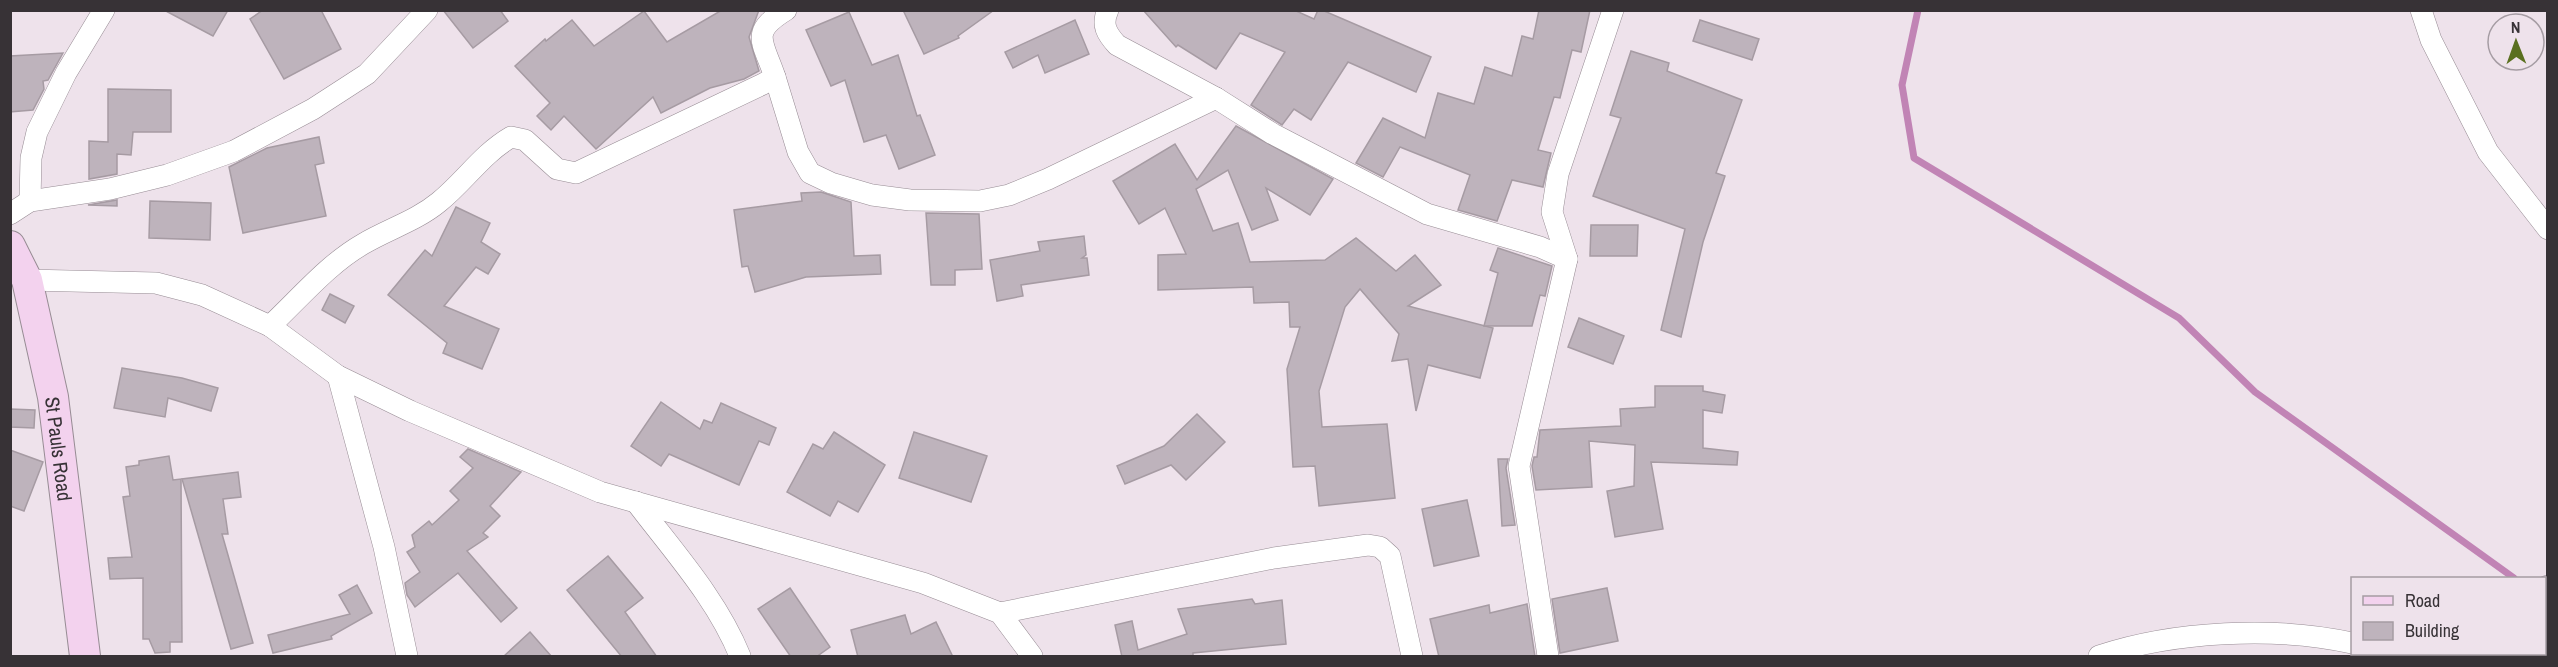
<svg xmlns="http://www.w3.org/2000/svg" width="2558" height="667" viewBox="0 0 2558 667" font-family="'Archivo Narrow',sans-serif">
  <style>
    .lines { fill: none; stroke-linecap: round; stroke-linejoin: round }
    .stream { stroke: #c184b5; stroke-width: 7 }
    .building { fill: #beb3bc; stroke: #a69ba3; stroke-width: 1.5 }
    .street-casing { stroke: #978c94; stroke-width: 22 }
    .secondary-casing { stroke: #978c94; stroke-width: 32 }
    .street { stroke: #fff; stroke-width: 21 }
    .secondary { stroke: #f3d2ee; stroke-width: 30 }
    .labels { text-anchor: middle; dominant-baseline: central; stroke-width: 4.5; stroke-linejoin: round; paint-order: stroke }
    .street-label { font-size: 20px; fill: #373236; stroke: #eee2eb }
  </style>
  <rect width="100%" height="100%" fill="#eee2eb"/>
  <g class="lines">
    <path class="stream" d="M1918,10l-16,75 12,73 265,160 76,74 259,186"/>
  </g>
  <g class="building">
    <path d="M164,10h64l-15,26z"/>
    <path d="M263,10h58l20,39 -57,30 -34,-60z"/>
    <path d="M443,10h57l8,11 -35,27z"/>
    <path d="M722,10h37l-10,27 10,34 -15,8 -34,9 -49,25 -8,-16 -57,52 -32,-33 -13,14 -14,-14 13,-13 -35,-37 30,-27 1,2 26,-21 22,26 50,-35 23,31z"/>
    <path d="M903,10h91l-36,26 1,2 -35,16z"/>
    <path d="M1143,10h151l20,9 4,-9h4l109,47 -15,35 -68,-30 -37,58 -17,-11 -12,16 -31,-20 34,-53 -45,-19 -24,36 -38,-24 -2,2z"/>
    <path d="M1539,10h51l-9,42 -9,-2 -12,48 -6,-1 -16,53 13,3 -8,34 -31,-7 -15,41 -39,-11 12,-35 -70,-28 -17,30 -27,-14 27,-45 42,20 13,-45 36,11 11,-37 27,9 10,-40 11,3z"/>
    <path d="M849,12l23,53 26,-10 19,61 3,-1 15,40 -36,14 -13,-34 -22,7 -19,-62 -14,6 -25,-56z"/>
    <path d="M1075,20l14,34 -44,19 -7,-18 -25,13 -8,-16z"/>
    <path d="M1700,20l59,19 -7,21 -59,-19z"/>
    <path d="M1631,51l38,12 -2,8 75,29 -26,73 9,3 -22,66 -22,95 -20,-7 24,-101 -92,-33 28,-78 -11,-3z"/>
    <path d="M63,53l-15,27 -5,1 1,8 -11,21 -23,2v-56z"/>
    <path d="M108,89l63,1v42h-38l-2,23 -14,-1v20l-28,5v-38l19,1z"/>
    <path d="M1236,126l97,53 -23,36 -44,-27 12,32 -26,10 -24,-60 -32,19 17,42 25,-8 12,39 75,-2 31,-22 40,33 19,-16 26,30 -33,21 85,22 -13,50 -52,-13 -12,46 -8,-52 -16,2 7,-27 -39,-45 -15,18 -26,84 3,36 65,-3 8,74 -76,8 -4,-40 -22,1 -6,-98 13,-42h-10l-1,-25 -35,1 -1,-16 -95,3v-35l28,-1 -21,-46 -26,16 -26,-43 62,-37 22,36z"/>
    <path d="M319,137l5,26 -9,2 11,51 -83,17 -14,-66 38,-19z"/>
    <path d="M821,192l30,10 3,54 26,-1 1,19 -75,3 -51,15 -7,-26 -6,1 -8,-57 68,-9 -1,-8z"/>
    <path d="M117,200v6l-29,-1z"/>
    <path d="M150,201l61,2 -1,37 -61,-2z"/>
    <path d="M456,207l34,16 -9,19 19,12 -12,20 -12,-7 -32,39 55,23 -17,40 -39,-16 4,-10 -59,-48 37,-45 7,6z"/>
    <path d="M926,213l53,1 3,55 -27,1v15h-24z"/>
    <path d="M1591,225h47l-1,31h-47z"/>
    <path d="M1084,236l2,19 -4,3h5l2,17 -68,10 2,11 -26,5 -7,-41 50,-9 -2,-9z"/>
    <path d="M1498,248l54,18 -7,30 -5,-1 -8,31h-48l14,-53 -8,-3z"/>
    <path d="M330,294l24,12 -9,17 -23,-13z"/>
    <path d="M1579,318l45,18 -11,28 -45,-17z"/>
    <path d="M122,368l60,10 36,10 -7,23 -43,-13 -3,19 -51,-9z"/>
    <path d="M1655,386h48v5l22,4 -3,18 -19,-3v38l35,4 -1,13 -86,-3 12,67 -48,8 -8,-46 27,-5 1,-41 -46,-4 3,46 -56,3 -4,-24 2,-9h3l3,-27 81,-4 -1,-17 35,-2z"/>
    <path d="M661,402l39,27 4,-9 8,3 9,-20 55,25 -7,17 -10,-4 -20,44 -70,-31 -8,12 -30,-20z"/>
    <path d="M10,409l25,1 -1,18 -24,-1z"/>
    <path d="M1197,414l28,28 -39,38 -15,-15 -46,19 -8,-18 47,-20z"/>
    <path d="M834,432l51,33 -27,47 -20,-11 -8,15 -43,-24 26,-48 10,5z"/>
    <path d="M914,432l73,24 -16,46 -72,-24z"/>
    <path d="M468,449l53,23 -31,34 10,10 -17,17 5,4 -21,14 50,57 -16,14 -43,-49 -43,34 -8,-12 -2,-12 15,-11 -13,-20 8,-5 -3,-12 17,-14 3,4 27,-25 -9,-9 23,-23 -13,-11z"/>
    <path d="M10,450l33,12 -19,49 -14,-5z"/>
    <path d="M169,456l4,24 8,-1 1,163h-12v10l-15,1 -6,-14h-6v-61l-33,1 -2,-21 24,-1 -9,-60 7,-1 -4,-29 13,-2v-4z"/>
    <path d="M1498,459h10l-2,9 9,57 -13,1z"/>
    <path d="M238,472l3,25 -18,2 5,35h-6l31,109 -22,6 -49,-170z"/>
    <path d="M1467,500l12,56 -45,10 -12,-57z"/>
    <path d="M608,556l35,42 -18,14 32,45h-35l-55,-67z"/>
    <path d="M357,585l15,28 -41,23 1,3 -59,14 -5,-18 82,-21 -11,-19z"/>
    <path d="M790,588l40,59 -14,10h-25l-33,-48z"/>
    <path d="M1607,588l11,53 -58,12 -8,-54z"/>
    <path d="M1252,599l3,5 27,-4 4,44 -93,9v4h-71l-7,-32 17,-4 6,29 49,-16 -9,-25z"/>
    <path d="M1527,604l8,53h-96l-9,-38 59,-14 1,8z"/>
    <path d="M905,615l6,19 25,-12 17,35h-95l-7,-27z"/>
    <path d="M530,632l22,25h-49z"/>
  </g>
  <g class="lines">
    <defs>
      <g id="street">
        <path d="M1108,10c-7,15 -1,24 9,35l99,53 57,36 154,80 113,33 27,12"/>
        <path d="M2421,10l10,30 57,112 60,77"/>
        <path d="M775,77l23,75 12,21 21,10 41,12 38,5 70,1 29,-6 39,-16 168,-81"/>
        <path d="M30,201l1,-43 6,-26 29,-59 38,-63"/>
        <path d="M10,214l20,-13 80,-12 57,-14 67,-24 79,-42 54,-35 60,-64"/>
        <path d="M27,280l129,3 46,12 68,31 68,50 72,35 190,81 323,91 77,30 32,43"/>
        <path d="M270,326c29,-27 58,-62 93,-82 25,-15 53,-23 76,-42 26,-21 43,-48 72,-65l14,3 32,29 19,4 187,-89 12,-7c-12,-36 -26,-44 11,-67"/>
        <path d="M338,376l46,171 23,109"/>
        <path d="M636,502c37,49 81,97 104,154"/>
        <path d="M1000,613l274,-55 94,-13 12,2 10,9 22,100"/>
        <path d="M2403,654l14,2"/>
        <path d="M1548,656l-29,-190 48,-207 -15,-47 6,-38 55,-164"/>
        <path d="M2099,656c75,-25 176,-30 253,-13"/>
      </g>
      <g id="secondary">
        <path id="s1" d="M10,246l17,34 26,117 32,259"/>
        <path d="M2544,593l4,-2"/>
        <path d="M2430,656l5,-2"/>
      </g>
    </defs>
    <use href="#street" class="street-casing"/>
    <use href="#secondary" class="secondary-casing"/>
    <use href="#street" class="street"/>
    <use href="#secondary" class="secondary"/>
  </g>
  <g class="labels">
    <g class="street-label">
      <text stroke="none"><textPath href="#s1" startOffset="210">St Pauls Road</textPath></text>
    </g>
  </g>
  <rect width="2558" height="667" fill="none" stroke="#373236" stroke-width="24"/>
  <rect x="2351" y="577" width="195" height="78" fill="#eee2eb" stroke="#a59ca3" stroke-width="1.5"/>
  <rect x="2363" y="596" width="30" height="9" fill="#f3d2ee" stroke="#a59ca3" stroke-width="1.5"/>
  <text x="2405" y="607" font-size="18" fill="#373236">Road</text>
  <rect x="2363" y="622" width="30" height="18" fill="#beb3bc" stroke="#a59ca3" stroke-width="1.5"/>
  <text x="2405" y="637" font-size="18" fill="#373236">Building</text>
  <g transform="translate(2516 42) rotate(359)"><circle r="28" fill="#eee2eb" stroke="#a59ca3" stroke-width="1.5"/>
  <path d="M0-4.5L10 22L0 15L-10 22Z" fill="#5a7020"/>
  <text y="-9" font-size="16" font-weight="bold" text-anchor="middle" fill="#373236">N</text>
  </g>
</svg>
